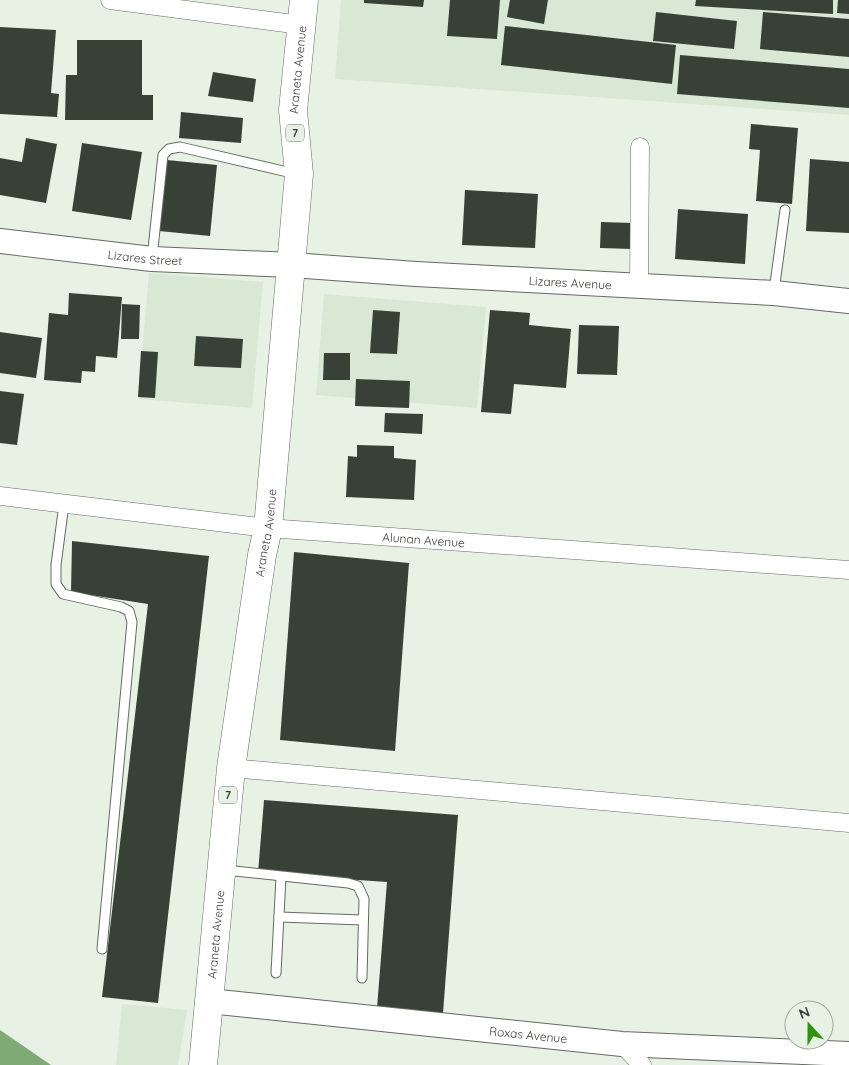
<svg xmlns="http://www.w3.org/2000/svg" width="849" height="1065" viewBox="0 0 849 1065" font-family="Quicksand,sans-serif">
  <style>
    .built { fill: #d8e8d4 }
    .water { fill: #7faa75 }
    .building { fill: #384136 }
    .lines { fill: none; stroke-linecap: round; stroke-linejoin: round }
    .lane-casing { stroke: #626b60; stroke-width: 11 }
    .street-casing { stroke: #626b60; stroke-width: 19 }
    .secondary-casing { stroke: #626b60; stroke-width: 26 }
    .primary-casing { stroke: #626b60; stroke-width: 29 }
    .lane { stroke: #fff; stroke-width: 9 }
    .street { stroke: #fff; stroke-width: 18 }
    .secondary { stroke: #fff; stroke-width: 24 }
    .primary { stroke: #fff; stroke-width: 28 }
    .labels { text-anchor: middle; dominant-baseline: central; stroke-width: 5; stroke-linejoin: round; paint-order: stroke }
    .shield { fill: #e7f2e4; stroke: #6c726a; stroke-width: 1 }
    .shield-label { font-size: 11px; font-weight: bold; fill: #373b36 }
    .street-label { font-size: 12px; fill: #373b36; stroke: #e7f2e4 }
  </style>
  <rect width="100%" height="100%" fill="#e7f2e4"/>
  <g class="built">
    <path d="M341,0h508v115l-514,-36z"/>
    <path d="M149,273l114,9 -11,126 -114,-9z"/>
    <path d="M324,294l162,13 -9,101 -161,-13z"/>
    <path d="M122,1004l65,6 -9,55h-62z"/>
  </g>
  <path class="water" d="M0,1030l51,35h-51z"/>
  <g class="building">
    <path d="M364,0h60l-1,7 -59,-4z"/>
    <path d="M450,0h50l-3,39 -50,-3z"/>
    <path d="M510,0h38l-4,24 -37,-7z"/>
    <path d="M696,0h137v14l-138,-8z"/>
    <path d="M838,0h11v14l-12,-1z"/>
    <path d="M656,12l81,9 -3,28 -81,-8z"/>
    <path d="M763,12l86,7v38l-89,-8z"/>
    <path d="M505,26l171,19 -4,39 -171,-19z"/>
    <path d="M0,27l56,3 -5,63 8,1 -2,23 -57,-3z"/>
    <path d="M77,40h65v55h11v25h-88l1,-45h11z"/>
    <path d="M680,55l169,14v39l-172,-14z"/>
    <path d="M213,72l43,7 -3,23 -45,-6z"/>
    <path d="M181,112l62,6 -2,25 -62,-5z"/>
    <path d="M751,124l47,4 -6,76 -36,-3 4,-51 -11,-1z"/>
    <path d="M26,138l31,6 -11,59 -46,-8v-37l22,4z"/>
    <path d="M82,143l60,9 -11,68 -59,-9z"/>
    <path d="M810,159l39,3v71l-43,-2z"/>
    <path d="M167,160l50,5 -7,71 -51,-5z"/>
    <path d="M465,190l73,4 -3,54 -73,-3z"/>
    <path d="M678,209l70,5 -3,50 -70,-5z"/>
    <path d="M601,222l32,1 -1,26 -32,-1z"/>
    <path d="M69,293l53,4 -5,61 -21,-2 -1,16 -13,-1 -1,12 -37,-3 5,-67 19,2z"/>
    <path d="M122,304l18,1 -1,34h-18z"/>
    <path d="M373,310l27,2 -3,42 -27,-1z"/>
    <path d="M490,310l40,3 -1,12 42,4 -5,59 -52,-4 -3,30 -30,-2z"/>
    <path d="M579,325l40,1 -2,49 -40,-1z"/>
    <path d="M0,332l42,6 -6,40 -36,-5z"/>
    <path d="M196,336l47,3 -2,29 -47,-2z"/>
    <path d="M141,351l17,1 -3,46 -17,-1z"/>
    <path d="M324,353h26v27h-27z"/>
    <path d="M356,379l54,2 -1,27 -54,-2z"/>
    <path d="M0,391l24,3 -7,51 -17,-2z"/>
    <path d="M385,413l38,1 -1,20 -38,-2z"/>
    <path d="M357,445l37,1v12l22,2 -2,40 -68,-3 2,-41 9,1z"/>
    <path d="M72,541l137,15 -51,447 -56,-6 46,-393 -77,-12z"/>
    <path d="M294,552l115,11 -14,188 -115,-11z"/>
    <path d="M264,800l194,15 -15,198 -66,-5 10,-126 -129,-9z"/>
  </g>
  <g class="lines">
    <defs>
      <g id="lane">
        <path d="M152,258l11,-103 6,-6 11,-2 116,27"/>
        <path d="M774,291l11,-81"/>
        <path d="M64,504l-8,61v19l7,10 58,13 8,4 3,11 -30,327"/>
        <path d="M225,870l123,13 10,3 6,13 -2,79"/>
        <path d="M279,917l84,3"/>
        <path d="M276,973l5,-96"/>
      </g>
      <g id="street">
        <path d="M110,0l191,25"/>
        <path d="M639,286l1,-139"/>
        <path id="s1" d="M0,496l268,32 581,42"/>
        <path d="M231,768l618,55"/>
        <path d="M622,1044l20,21"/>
      </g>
      <g id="secondary">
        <path id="s2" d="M0,241l152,18 140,6 124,9 358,19 75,8"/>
        <path id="s3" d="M209,1001l413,43 227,10"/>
      </g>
      <g id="primary">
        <path id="s4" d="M203,1065l28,-297 31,-213 6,-27 31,-354 -6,-64 11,-110"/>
      </g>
    </defs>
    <use href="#lane" class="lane-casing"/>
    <use href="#street" class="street-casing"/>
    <use href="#secondary" class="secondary-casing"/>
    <use href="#primary" class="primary-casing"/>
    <use href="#lane" class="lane"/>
    <use href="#street" class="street"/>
    <use href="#secondary" class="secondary"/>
    <use href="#primary" class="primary"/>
  </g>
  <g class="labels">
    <g class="shield">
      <rect x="286" y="124.5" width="18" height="17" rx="4"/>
      <rect x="219" y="786.5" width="18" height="17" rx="4"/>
    </g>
    <g class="shield-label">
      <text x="295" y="133">7</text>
      <text x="228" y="795">7</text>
    </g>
    <g class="street-label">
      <text stroke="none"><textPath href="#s4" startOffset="1001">Araneta Avenue</textPath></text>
      <text stroke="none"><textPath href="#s2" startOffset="146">Lizares Street</textPath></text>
      <text stroke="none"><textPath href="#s2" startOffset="572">Lizares Avenue</textPath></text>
      <text stroke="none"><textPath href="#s4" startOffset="536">Araneta Avenue</textPath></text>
      <text stroke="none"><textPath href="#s1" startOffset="426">Alunan Avenue</textPath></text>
      <text stroke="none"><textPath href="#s4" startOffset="131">Araneta Avenue</textPath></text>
      <text stroke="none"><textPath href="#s3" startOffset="321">Roxas Avenue</textPath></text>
    </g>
  </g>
  <g transform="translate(809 1025) rotate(339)"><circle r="24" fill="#e7f2e4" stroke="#a1a99e"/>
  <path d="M0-4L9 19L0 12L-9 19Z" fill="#32920f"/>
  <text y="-8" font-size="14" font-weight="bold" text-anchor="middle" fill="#373b36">N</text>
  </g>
</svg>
